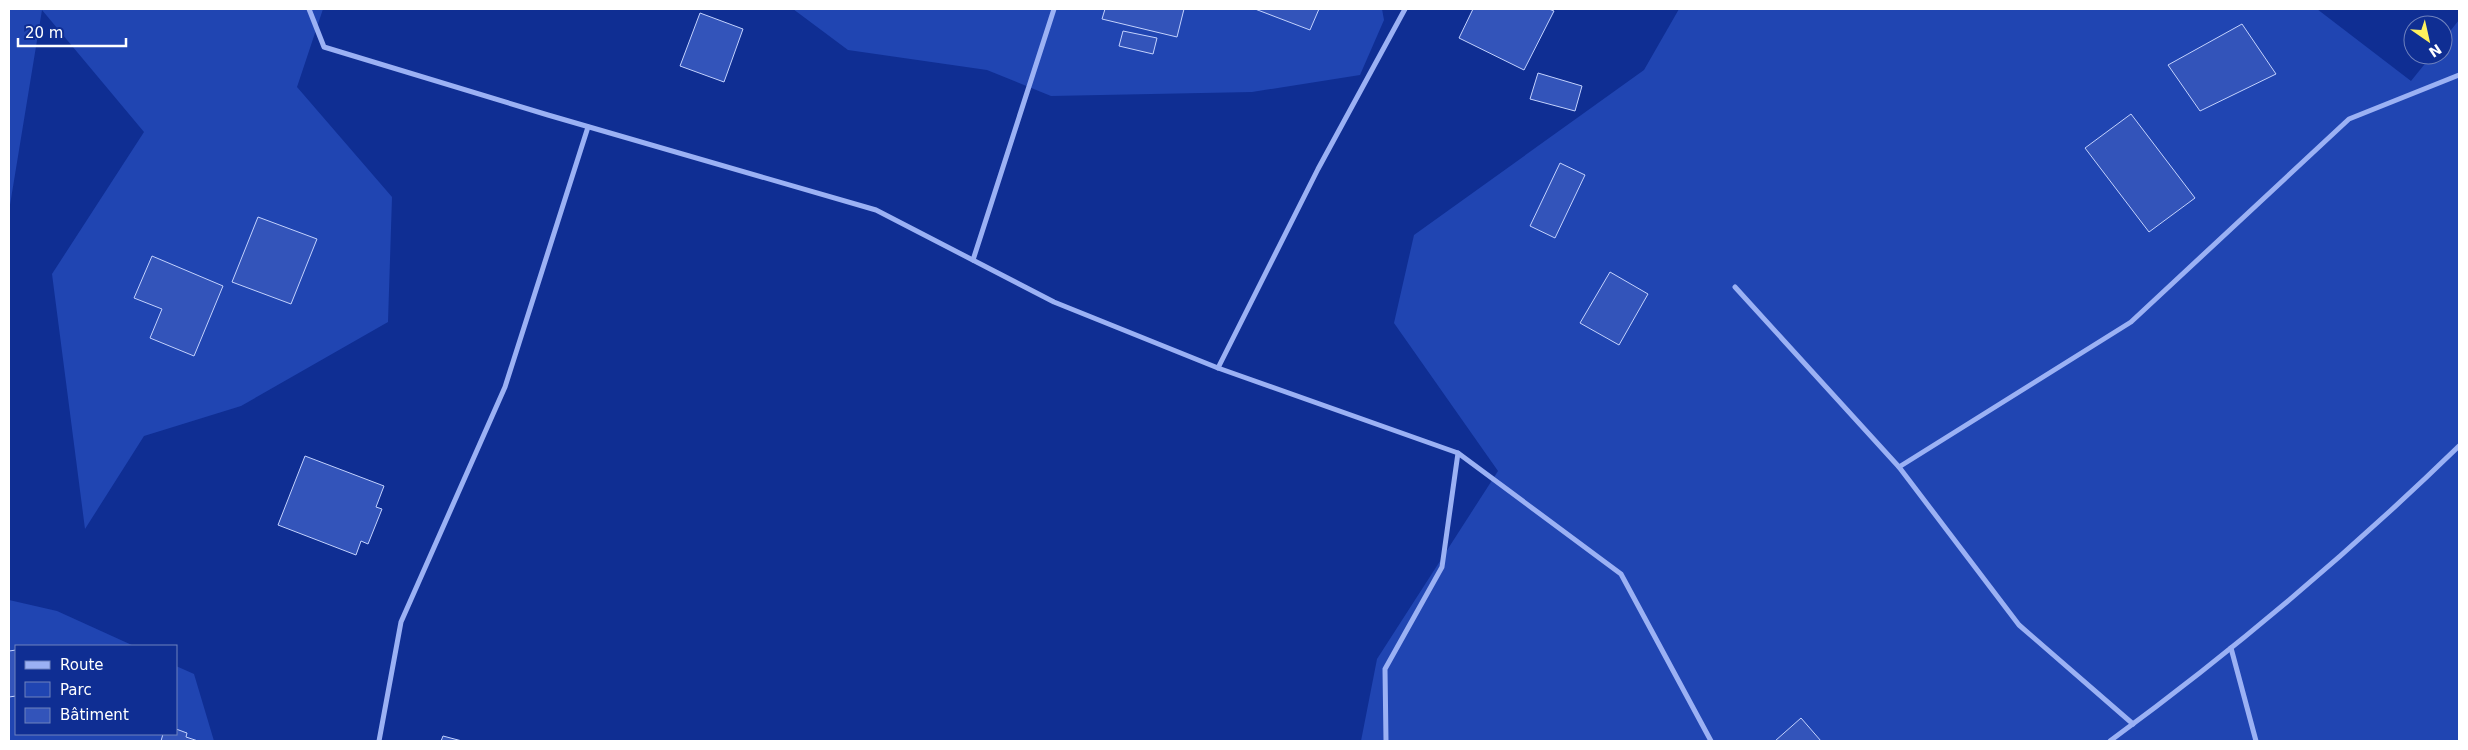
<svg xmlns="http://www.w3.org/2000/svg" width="2468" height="750" viewBox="0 0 2468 750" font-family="'DejaVu Sans',sans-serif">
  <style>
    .green { fill: #2045b2 }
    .building { fill: #3354ba; stroke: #c3d2fe }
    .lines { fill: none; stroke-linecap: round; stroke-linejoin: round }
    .street { stroke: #9bb1f4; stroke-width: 5 }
  </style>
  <rect width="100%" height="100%" fill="#0f2e93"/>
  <g class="green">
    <path d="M9,9h314l-26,78 95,110 -4,125 -147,84 -97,30 -59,93 -33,-255 92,-142 -102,-122 -33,201z"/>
    <path d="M793,9h589l2,11 -24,55 -108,17 -201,4 -64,-26 -139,-20z"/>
    <path d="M1679,9h638l94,72 21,-26h11v-15l16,-20v721h-1098l16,-82 121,-188 -104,-148 20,-88 230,-165z"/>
    <path d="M9,600l48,11 77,35h-118v88h160v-68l18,8 20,67h-205z"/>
  </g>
  <g class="building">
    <path d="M1105,9h79l-7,28 -75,-18z"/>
    <path d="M1255,9h64l-9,21z"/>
    <path d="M1473,9h76l5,2 -30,59 -65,-32z"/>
    <path d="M700,13l43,16 -19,53 -44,-16z"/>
    <path d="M2242,24l34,50 -76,37 -32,-46z"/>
    <path d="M1123,31l34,7 -4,16 -34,-8z"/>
    <path d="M1538,73l44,13 -7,25 -45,-12z"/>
    <path d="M2131,114l64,84 -46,34 -64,-84z"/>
    <path d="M1560,163l25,12 -30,63 -25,-12z"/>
    <path d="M258,217l59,22 -26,65 -59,-22z"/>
    <path d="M152,256l71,30 -29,70 -44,-18 12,-29 -28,-11z"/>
    <path d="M1610,272l38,22 -29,51 -39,-22z"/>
    <path d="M305,456l79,30 -8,21 6,2 -14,35 -7,-3 -5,14 -78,-30z"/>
    <path d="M16,650v46l-7,1v-46z"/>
    <path d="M1801,718l20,23h-46z"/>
    <path d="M176,729l11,4 -1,4 12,4h-37l2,-7h13z"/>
    <path d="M443,736l19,5h-21z"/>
  </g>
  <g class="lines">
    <g class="street">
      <path d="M309,9l15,38 224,68 328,95 178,92 164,66 240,85 163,121 90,167"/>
      <path d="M973,260l81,-251"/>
      <path d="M1735,287l164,180 120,158 114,99"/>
      <path d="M1218,368l100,-199 87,-160"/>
      <path d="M1899,467l232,-145 218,-203 110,-44"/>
      <path d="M2231,648l25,93"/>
      <path d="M379,741l22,-119 104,-235 83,-260"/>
      <path d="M1386,741l-1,-72 57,-102 16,-114"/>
      <path d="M2110,741c123,-90 239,-188 349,-295"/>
    </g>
  </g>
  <rect width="2468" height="750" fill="none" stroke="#ffffff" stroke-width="20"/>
  <rect x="15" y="645" width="162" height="90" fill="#0f2e93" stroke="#6f82be"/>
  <rect x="25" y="661" width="25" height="8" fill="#9bb1f4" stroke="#6f82be"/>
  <text x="60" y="670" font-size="15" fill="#ffffff">Route</text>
  <rect x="25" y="682" width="25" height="15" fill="#2045b2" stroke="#6f82be"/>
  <text x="60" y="695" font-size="15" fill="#ffffff">Parc</text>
  <rect x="25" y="708" width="25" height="15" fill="#3354ba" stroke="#6f82be"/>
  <text x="60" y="720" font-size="15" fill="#ffffff">Bâtiment</text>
  <g transform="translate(2428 40) rotate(146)"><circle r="24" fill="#0f2e93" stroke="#6f82be"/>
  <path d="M0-4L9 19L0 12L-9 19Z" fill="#fff15e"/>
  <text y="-8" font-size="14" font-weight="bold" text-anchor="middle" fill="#ffffff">N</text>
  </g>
  <path d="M18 38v8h108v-8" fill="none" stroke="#ffffff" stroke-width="2.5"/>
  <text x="25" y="38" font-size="15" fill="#ffffff" stroke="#0f2e93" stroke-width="4" paint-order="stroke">20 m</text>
</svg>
